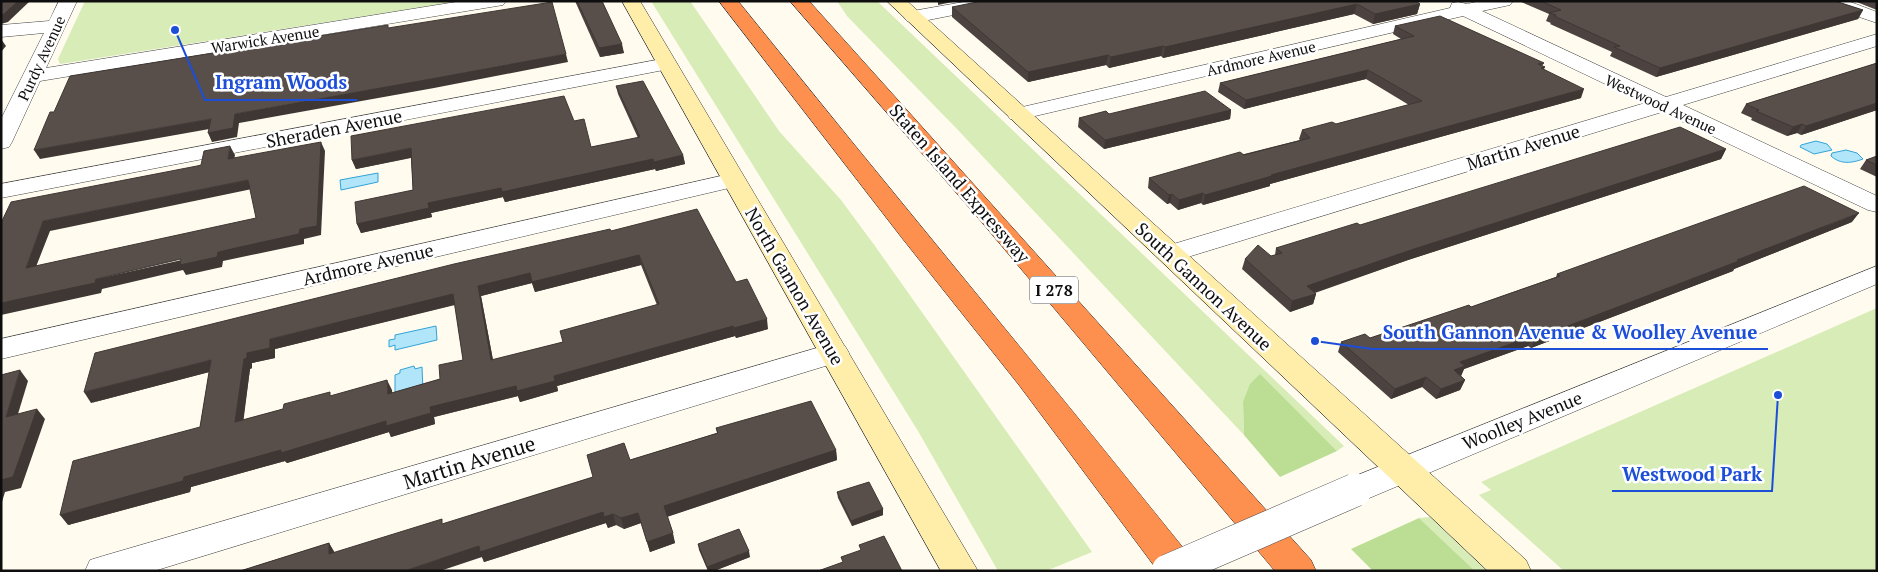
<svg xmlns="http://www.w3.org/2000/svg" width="1878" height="572" viewBox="0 0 1878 572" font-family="'PT Serif',serif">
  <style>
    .green { fill: #d7ecb6 }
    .forest { fill: #bcde94 }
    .water { fill: #b0e5fa; stroke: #33a3d6 }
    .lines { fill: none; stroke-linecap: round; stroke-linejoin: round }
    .minor-casing { stroke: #414141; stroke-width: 1 }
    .tertiary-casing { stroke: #414141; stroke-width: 1 }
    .secondary-casing { stroke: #303030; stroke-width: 1 }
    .motorway-casing { stroke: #1f1f1f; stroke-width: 1 }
    .minor { fill: #fff; fill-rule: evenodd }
    .tertiary { fill: #fff; fill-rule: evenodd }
    .secondary { fill: #fea; fill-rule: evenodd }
    .motorway { fill: #fd8f4f; fill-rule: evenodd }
    .tertiary-bridge-casing { stroke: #414141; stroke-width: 34; stroke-linecap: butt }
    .tertiary-bridge { stroke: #fff; stroke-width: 33 }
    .wall { fill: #4c4340; fill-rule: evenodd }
    .shaded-wall { fill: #3e3734 }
    .building { fill: #584e4a; stroke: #3e3734; fill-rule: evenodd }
    .labels { text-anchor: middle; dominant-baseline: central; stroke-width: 5; stroke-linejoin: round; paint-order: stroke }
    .far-street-label { font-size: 15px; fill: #0e0e0e; stroke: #fff }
    .shield { fill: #fff; stroke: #565656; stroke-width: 1 }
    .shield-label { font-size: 16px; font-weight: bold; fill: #0e0e0e }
    .street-label { font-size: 18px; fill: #0e0e0e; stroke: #fff }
    .near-street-label { font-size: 21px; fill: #0e0e0e; stroke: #fff }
    .leader { fill: none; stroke: #1d4ed8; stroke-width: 2 }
    .callout-dot { fill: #1d4ed8; stroke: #fff; stroke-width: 2 }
    .callout-label { font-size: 19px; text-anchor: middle; font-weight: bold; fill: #1d4ed8; stroke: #fff; stroke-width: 5; stroke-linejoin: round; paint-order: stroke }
  </style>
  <rect width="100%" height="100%" fill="#fffbef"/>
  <g class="green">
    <path d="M85,1h375l-400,63 -2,-5z"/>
    <path d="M651,1h39l89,130 62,69 34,46 217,306 -46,19h-48l-80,-140z"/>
    <path d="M837,1h40l467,445 -7,5 -77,-76 -17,27 1,33 -287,-306 -110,-113z"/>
    <path d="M1877,308v263h-313l-85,-76 12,-5 -10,-8z"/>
    <path d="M1430,517l57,54h-12l-56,-53z"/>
  </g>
  <g class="forest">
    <path d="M1260,374l77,77 -57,26 -36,-42 -1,-33 7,-18z"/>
    <path d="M1419,518l56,53h-102l-22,-22z"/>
  </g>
  <g class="water">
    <path d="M1816,141l11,3 5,6 -18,4 -14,-7 1,-2z"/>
    <path d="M1846,150l11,3 6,6c-11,4 -22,6 -32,-3l1,-3z"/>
    <path d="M378,173v9l-37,8 -1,-10z"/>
    <path d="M436,326l1,14 -42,10v-5l-6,2v-7l6,-1v-4z"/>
    <path d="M414,366l1,3 7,-2 1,24 -28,7v-23l5,-2v-3z"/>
  </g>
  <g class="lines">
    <defs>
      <g id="minor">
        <path d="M59,1h18l-31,67 416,-67h44l-3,4 -6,1 -457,75 -28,61 -3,5 -8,2v-30l43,-86 -43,4v-12l48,-4z"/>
        <path d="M969,1h39l-3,4 -6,1 -86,17 -6,-2 -3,-4 3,-4 6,-2z"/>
        <path d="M1480,1h33l-3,4 -28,6 184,86 211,-63v12l-194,59 194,91v16l-9,-2 -206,-98 -484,148 -9,2 -9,-2 -4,-6 4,-6 485,-145 -182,-87 -445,104 -8,-1 -3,-5 3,-5 8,-1 432,-100 2,-5 6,-1 9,2z"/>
        <path d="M1821,1h27l29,11v11l-53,-18z"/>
        <path d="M667,58l7,2 3,4 -3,4 -673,130v-14z"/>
        <path d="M734,173l8,2 4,5 -4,5 -741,174v-20z"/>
        <path d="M834,343l11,3 4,7 -4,7 -691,211h-69l5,-11 13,-4z"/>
      </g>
      <path id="tertiary" d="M1877,266v18l-510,215 -12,4 -12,-4 -5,-9 5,-9z"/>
      <g id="secondary">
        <path d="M622,1h18l338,570h-37z"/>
        <path d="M887,1h20l619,559 5,11h-43z"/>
      </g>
      <g id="motorway">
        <path d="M719,1h19c150,187 305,372 455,559l5,11h-40l-139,-186 -117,-147z"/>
        <path d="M790,1h19l502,559 5,11h-41l-296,-352z"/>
      </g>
    </defs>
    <use href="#minor" class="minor-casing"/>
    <use href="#tertiary" class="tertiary-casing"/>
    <use href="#secondary" class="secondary-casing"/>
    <use href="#motorway" class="motorway-casing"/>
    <use href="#minor" class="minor"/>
    <use href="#tertiary" class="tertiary"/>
    <use href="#secondary" class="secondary"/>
    <use href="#motorway" class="motorway"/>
    <defs>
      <path id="tertiary-bridge" d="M1168,571l187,-81"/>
    </defs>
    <use href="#tertiary-bridge" class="tertiary-bridge-casing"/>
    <use href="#tertiary-bridge" class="tertiary-bridge"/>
  </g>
  <g class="wall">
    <path d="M575,1h27l22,52 -24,4z"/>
    <path d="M1519,1h316l28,9 -5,9 -202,58 -46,-21 2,-4 -62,-28 1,-1 -5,-2 3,-7z"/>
    <path d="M1854,1h23v9z"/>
    <path d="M1420,4l-3,10 -44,10 -19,-10 -191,44 -2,-2 -52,12 -3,-3 -78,17 -76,-65v-10z"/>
    <path d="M1395,26l149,37 -2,3 3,1 -1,2 37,29 -311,86v2l-67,19 -2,-2 -23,7 -8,-7 -3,1 -19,-16 1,-10 151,-38 -1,-1 3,-9 34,-6 73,-19 -43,-26 -122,30 -26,-17 2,-9 181,-44 -8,-5z"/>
    <path d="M1877,63v47l-76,25 -4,-2 -10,3 -36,-16 1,-2 -11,-5 5,-9z"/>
    <path d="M616,86l67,69 2,9 -29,7 -1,-2 -150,33 -2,-5 -72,16 1,4 -71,16 -4,-9 56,-34 -2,-32 -55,11 -4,-9 222,-39 17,26 47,-9 -20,-44z"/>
    <path d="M1231,110l-1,9 -126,30 -26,-22 1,-9 30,-4z"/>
    <path d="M1726,149l-5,10 -313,101 -93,33 1,1 -3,10 -23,8 -48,-43 3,-10 26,-3 4,-1 1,-7 84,-23z"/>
    <path d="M1877,156v21l-17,-8 6,-9z"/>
    <path d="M1852,222l-118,47 -1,2 -202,77 -3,-2 -64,23 -3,7 4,4 -5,10 -24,9 -14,-12 -31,12 -53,-47 3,-10 29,-4 101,-31 85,-30 1,-3z"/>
    <path d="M611,231l125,51 32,47 -32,9 -1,-2 -178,50 1,5 -38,11 -2,-6 -84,21 1,7 -44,13 -2,-5 -102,31 -2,-2 -94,26 -1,5 -122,33 132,-98 9,-55 -118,31zM641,265l16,40 -94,37 -70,18 -12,-64 51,-13 3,9zM455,305l8,55 -23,19 -48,14v-3l-60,6 -89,24 7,-51 2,-1v-5l23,-5v-9z"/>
    <path d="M716,428l120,22 1,10 -170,57 8,26 -25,9 -9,-29 -17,6 -8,-4 -8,3 -2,-5 -122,39 -2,-5 -242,14 89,-28 6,10 109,-29 149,-47 37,-17 87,-27z"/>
    <path d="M837,492l46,17v6l-31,11 -14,-28z"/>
    <path d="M698,544l52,13 -36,14h-6l-9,-21z"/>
  </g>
  <g class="shaded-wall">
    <path d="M18,1h12l-22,21 -7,2v-9z"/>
    <path d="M938,1h19l-19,4z"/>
    <path d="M1357,4l-3,10 -191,44 2,-11z"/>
    <path d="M1420,4l-3,10 -44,10 2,-10z"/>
    <path d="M1863,10l-5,9 -202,58 4,-9z"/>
    <path d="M1,39l5,7 -5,6z"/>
    <path d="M622,44l2,9 -24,4 -1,-9z"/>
    <path d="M1163,46l-2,10 -52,12 2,-11z"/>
    <path d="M566,54l2,8 -134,26 -195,35 -2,14 -25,5 -4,-9 27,-19z"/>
    <path d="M1108,55l-2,10 -78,17v-10z"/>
    <path d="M1368,70l-2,9 -122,30 2,-9z"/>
    <path d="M1584,89l-3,9 -311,86v2l-67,19 2,-10 66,-20z"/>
    <path d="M1877,103v7l-76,25 5,-9z"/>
    <path d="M1231,110l-1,9 -126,30 1,-9z"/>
    <path d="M211,119l4,9 -175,31 -6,-9z"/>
    <path d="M1802,124l-5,9 -10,3 6,-9z"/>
    <path d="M321,142l4,9 -4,84 -17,4v5l-81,17 -1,6 -36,8 -3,-5 -81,19 -1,4 -100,22v-12l95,-24 122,-27 82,-23z"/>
    <path d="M230,146l5,9 -3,14 -4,-10z"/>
    <path d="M411,148l3,9 -58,12 -4,-9z"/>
    <path d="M1726,149l-5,10 -313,101 -104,36 3,-10 104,-36z"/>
    <path d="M683,155l2,9 -29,7 -2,-9z"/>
    <path d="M653,159l2,10 -150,33 -2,-5 -72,16 1,4 -71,16 -4,-9 71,-21 73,-15z"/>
    <path d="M248,180l4,9 -202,42 -18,46 -6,-9 17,-47z"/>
    <path d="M1203,193l-2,10 -23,7 1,-10z"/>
    <path d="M1172,194l-2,9 -3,1 2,-9z"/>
    <path d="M1859,213l-7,9 -118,47 -1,2 -202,77 5,-10z"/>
    <path d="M639,255l2,10 -106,27 -3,-9 -51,13 14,75 -4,-11 -13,-74 52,-13z"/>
    <path d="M453,294l4,10 -182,45v9l-23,5v5l-2,1 -8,63 -7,-10 9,-63 3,-6 23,-14z"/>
    <path d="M1316,294l-3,10 -23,8 2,-11z"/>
    <path d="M767,319l1,10 -32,9 -2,-10z"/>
    <path d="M733,326l2,10 -178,50 1,5 -38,11 -2,-6 -84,21 1,7 -44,13 -2,-5 -102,31 -2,-2 -94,26 -1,5 -122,33 -8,-10 124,-38 246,-70 124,-31z"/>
    <path d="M1533,336l-5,10 -64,23 -3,7 -7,-6 6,-8z"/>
    <path d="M211,360l6,10 -126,33 -7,-11z"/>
    <path d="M20,370l8,11 -14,46 -8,-10z"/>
    <path d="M1426,377l-4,10 -31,12 4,-10z"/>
    <path d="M387,380l5,10 1,14 -5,-10z"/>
    <path d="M1465,380l-5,10 -24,9 5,-10z"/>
    <path d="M37,409l8,10 -24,69 -16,4 -4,13v-25z"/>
    <path d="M836,450l1,10 -171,57 -2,-11z"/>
    <path d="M883,509v6l-31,11 -1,-5z"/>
    <path d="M603,512l10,2 3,11 -8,3 -2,-5 -122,39 -2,-5 -42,14h-33v-1l72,-24z"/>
    <path d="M638,513l3,10 -17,6 -3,-11z"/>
    <path d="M673,533l2,10 -25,9 -3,-10z"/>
    <path d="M329,543l6,11h-6z"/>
    <path d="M749,551l1,6 -36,14h-6l-1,-4z"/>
  </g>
  <g class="building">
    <path d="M1,1h17l-14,13 -3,1z"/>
    <path d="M577,1h25l20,43 -23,4z"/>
    <path d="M982,1h434l4,3 -45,10 -18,-10 -192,43 -2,-1 -52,11 -3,-2 -80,17 -76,-65z"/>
    <path d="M1541,1h294l28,9 -203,58 -46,-21 6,-1 -66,-30 2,-1 -7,-2 12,-3z"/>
    <path d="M552,2l14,52 -135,25 -196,35 -2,14 -25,5 3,-14 -177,31 16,-38h4l16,-36 318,-51v3z"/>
    <path d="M1440,16l104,47 -6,1 7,3 -4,1 43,21 -313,86 1,1 -67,19 -2,-2 -24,7 -7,-6 -3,1 -20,-17 91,-26 4,3 66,-17 -8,-8 30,-8 4,2 86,-23 -54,-31 -122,30 -26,-17 194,-47 -19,-10z"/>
    <path d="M1877,63v40l-71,23 -4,-2 -9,3 -37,-16 3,-1 -13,-6z"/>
    <path d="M643,81l40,74 -29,7 -1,-3 -151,33 -1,-4 -73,15 1,5 -72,16 -2,-22 58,-12 -2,-42 -59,12 -1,-24 213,-40 10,25 10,-2 7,28 49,-10 -24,-51z"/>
    <path d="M1205,91l26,19 -126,30 -26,-22 27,-7 3,3z"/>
    <path d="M1680,127l46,22 -315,101 -104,36 9,8 -24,7 -47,-42 13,-14 13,11 11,-3 -6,-5 81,-25 3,2z"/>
    <path d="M321,142l-4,84 -17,3 -1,5 -81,18 -1,5 -37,8 1,-6 -85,20 -1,4 -94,20v-80l10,-21 186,-36 4,-1 3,-14 26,-5 -2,13zM248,180l8,38 -230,50 17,-47z"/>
    <path d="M1877,156v9l-11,-5z"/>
    <path d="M1804,186l55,27 -122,47 2,1 -203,77 -3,-2 -73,26 5,4 -11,4 11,10 -24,9 -15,-12 -31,12 -54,-47 24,-8 5,4 99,-33 2,2 89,-31 -3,-2 50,-18z"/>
    <path d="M697,209l39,73 11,-3 20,40 -33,9 -1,-2 -179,50 1,5 -38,10 -1,-5 -86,21 1,6 -45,13v-5l-105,32v-3l-97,27 -1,4 -123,34 13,-54 127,-34 11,-67 -127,32 11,-39 359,-89 156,-35 1,2zM639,255l20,49 -99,27 3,11 -72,18 -13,-74 52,-13 2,9zM453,294l10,66 -24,5 1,14 -52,15 -1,-14 -57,16v-4l-46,12 -1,5 -48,13 9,-63 3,-1v-5l23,-5v-9z"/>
    <path d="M20,370l-14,47 31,-8 -24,68 -12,3v-105z"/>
    <path d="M811,401l25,49 -172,56 9,27 -26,9 -9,-29 -17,5 -8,-4 -9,3 -1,-5 -123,40 -1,-6 -72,24v1h-167l89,-28v11l113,-35v5l151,-47 -6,-22 37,-12 6,17 88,-27 -2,-5z"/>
    <path d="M869,482l14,27 -32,12 -14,-29z"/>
    <path d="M739,529l10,22 -42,16 -9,-23z"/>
    <path d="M884,536l18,35h-84l25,-9 -2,-5 20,-7 -2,-5z"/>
  </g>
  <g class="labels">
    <g class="far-street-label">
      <text transform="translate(265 39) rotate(-9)">Warwick Avenue</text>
      <text transform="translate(41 58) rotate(-65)">Purdy Avenue</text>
      <text transform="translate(1261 58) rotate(-13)">Ardmore Avenue</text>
      <text transform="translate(1661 104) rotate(25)">Westwood Avenue</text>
    </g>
    <rect class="shield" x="1030" y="276.5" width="48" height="27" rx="4"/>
    <g class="shield-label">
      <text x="1054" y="290">I 278</text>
    </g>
    <g class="street-label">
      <text transform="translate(334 128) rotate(-11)">Sheraden Avenue</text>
      <text transform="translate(1523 147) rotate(-17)">Martin Avenue</text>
      <text transform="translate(960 183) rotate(49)">Staten Island Expressway</text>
      <text transform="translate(368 264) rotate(-13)">Ardmore Avenue</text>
      <text transform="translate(795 286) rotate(60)">North Gannon Avenue</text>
      <text transform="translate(1204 286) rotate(43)">South Gannon Avenue</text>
      <text transform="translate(1522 420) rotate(-22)">Woolley Avenue</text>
    </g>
    <g class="near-street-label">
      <text transform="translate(469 462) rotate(-17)">Martin Avenue</text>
    </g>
  </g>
  <path class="leader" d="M175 30L205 100H357M1315 341L1372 349H1768M1778 395L1772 491H1612"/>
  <g class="callout-dot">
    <circle cx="175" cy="30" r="5"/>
    <circle cx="1315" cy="341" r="5"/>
    <circle cx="1778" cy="395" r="5"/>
  </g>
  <g class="callout-label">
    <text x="281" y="89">Ingram Woods</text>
    <text x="1570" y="339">South Gannon Avenue &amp; Woolley Avenue</text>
    <text x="1692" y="481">Westwood Park</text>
  </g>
  <rect width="1878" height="572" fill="none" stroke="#0e0e0e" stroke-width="5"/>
</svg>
